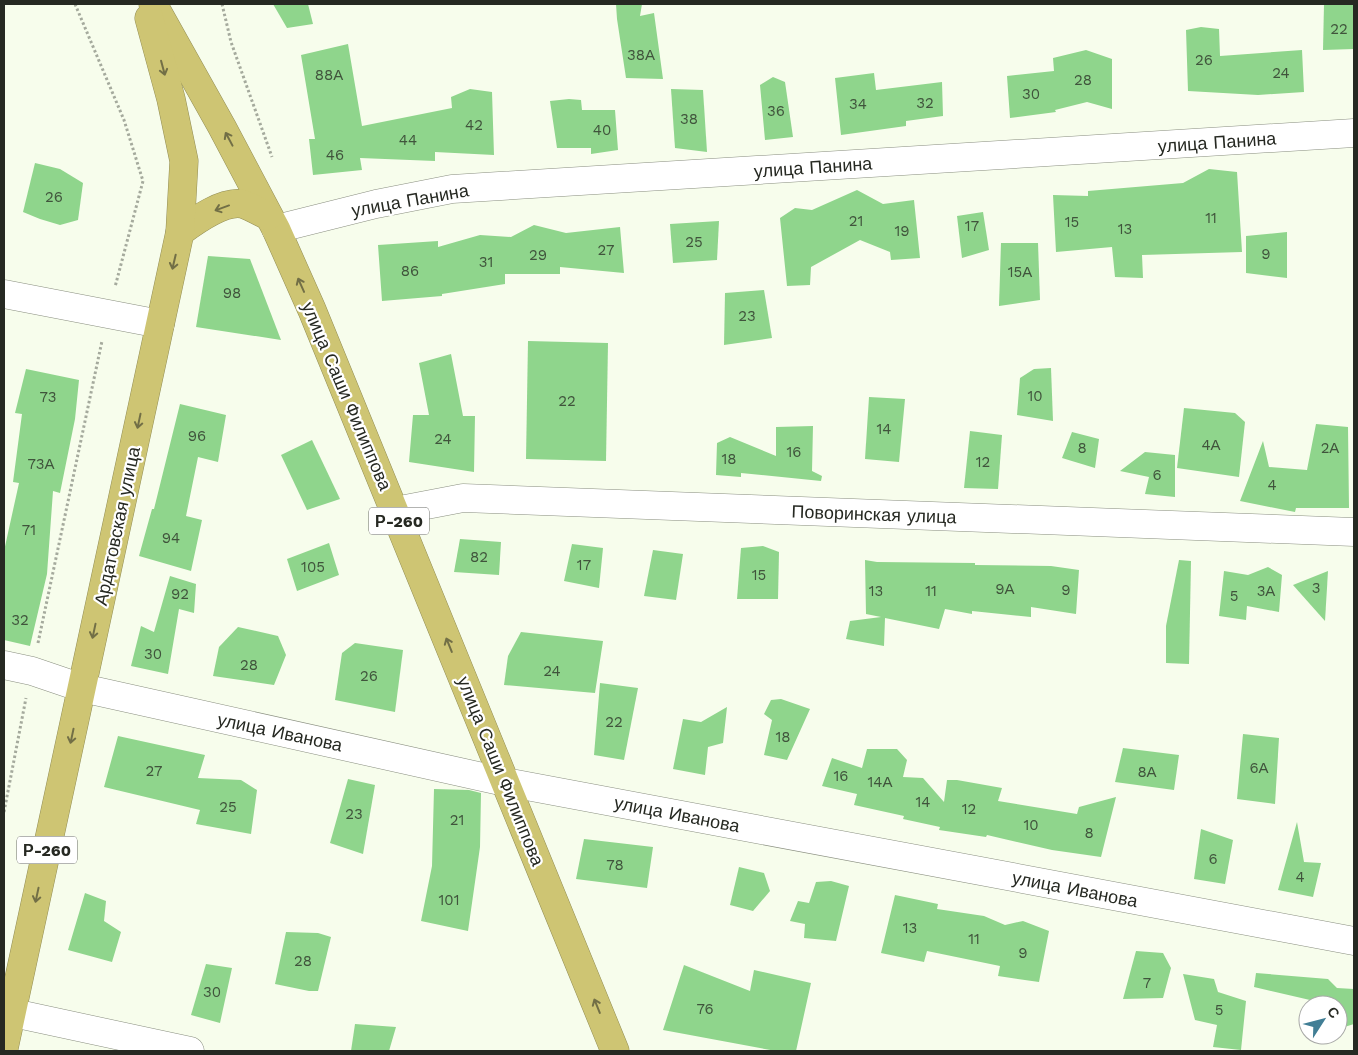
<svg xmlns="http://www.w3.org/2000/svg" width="1358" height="1055" viewBox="0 0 1358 1055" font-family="'Work Sans',sans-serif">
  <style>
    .building { fill: #8fd58c }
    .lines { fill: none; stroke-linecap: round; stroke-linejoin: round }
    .minor-casing { stroke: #8a8f80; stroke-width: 29 }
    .highway-casing { stroke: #938e57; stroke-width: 29 }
    .path { stroke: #a5aa9d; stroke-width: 3; stroke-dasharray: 2.5 2.5; stroke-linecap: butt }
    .minor { stroke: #fff; stroke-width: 28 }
    .highway { stroke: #cec573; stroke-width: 28 }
    .oneway { stroke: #726f46 }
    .labels { text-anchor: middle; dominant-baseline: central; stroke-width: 4.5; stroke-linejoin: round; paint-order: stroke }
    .number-label { font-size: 15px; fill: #40543c }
    .shield { fill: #fff; stroke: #676964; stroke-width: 1 }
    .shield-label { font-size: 16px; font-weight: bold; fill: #262922 }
    .street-label { font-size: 18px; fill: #262922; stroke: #fff }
  </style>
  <rect width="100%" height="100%" fill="#f7fdec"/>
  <g class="building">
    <path d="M273,4h35l5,20 -26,4z"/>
    <path d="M616,4h26l-2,12 14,-3 9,66 -37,-1 -9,-59z"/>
    <path d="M1324,4h30v45l-31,1z"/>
    <path d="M1201,27l18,2 1,27 82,-6 2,42 -46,3 -70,-4 -2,-61z"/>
    <path d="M348,44l14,82 90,-18 -1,-11 19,-8 22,3 2,63 -59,-3v9l-75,-3 2,12 -49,5 -4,-36h6l-14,-84z"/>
    <path d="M1086,50l26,9v50l-25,-7 -32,8 1,2 -46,6 -3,-42 47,-5 -1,-13z"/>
    <path d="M874,73l2,17 66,-8 1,34 -37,5v5l-65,9 -6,-57z"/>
    <path d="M773,77l12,5 8,55 -28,3 -5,-55z"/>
    <path d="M671,89l32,1 4,62 -32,-4z"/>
    <path d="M569,99l12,1 1,10h33l3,40 -27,4v-6h-34l-7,-47z"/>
    <path d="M35,163l25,6 23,14 -5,37 -18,5 -20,-6 -17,-7z"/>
    <path d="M1209,169l28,3 5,80 -100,3 1,23 -28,-1 -3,-30 -56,5 -3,-57 35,1v-5l95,-8z"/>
    <path d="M857,190l26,14 31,-4 6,58 -29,2 -1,-8 -30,-12 -49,27 -1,18 -23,1 -7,-68 15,-10 17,2z"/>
    <path d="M983,212l6,38 -27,8 -5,-42z"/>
    <path d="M719,221l-2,39 -44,3 -3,-39z"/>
    <path d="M534,225l32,8 54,-6 4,46 -64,-6v7h-55v10l-63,10v2l-60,5 -4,-56 60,-4v6l42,-12 31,2z"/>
    <path d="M1287,232v46l-41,-5v-37z"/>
    <path d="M1001,243h37l2,57 -41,6z"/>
    <path d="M208,256l42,3 31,81 -85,-13z"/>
    <path d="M764,290l8,48 -48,7 1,-52z"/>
    <path d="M528,341l80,2 -2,118 -80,-2z"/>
    <path d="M451,354l12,62h12l-1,56 -65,-10 4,-47h16l-10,-52z"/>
    <path d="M1051,368l2,53 -36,-6 3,-37 14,-9z"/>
    <path d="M26,369l53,11 -4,39 -15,74 -7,-2 -6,83 -17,72 -26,-6v-89l15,-68 -6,-1 9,-68 -7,-1z"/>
    <path d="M869,397l36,2 -6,63 -34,-3z"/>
    <path d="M180,404l46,11 -8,47 -20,-5 -12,59 16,4 -11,51 -52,-15 13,-47h2z"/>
    <path d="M1184,408l51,5 10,9 -6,55 -62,-9z"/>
    <path d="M1316,424l32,3 1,81h-53l-1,4 -55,-11 23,-60 6,26 38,3z"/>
    <path d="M813,426l-1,45 10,5 -1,5 -80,-8v4l-25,-2 1,-32 13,-6 46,19v-29z"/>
    <path d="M970,431l32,4 -4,54 -34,-1z"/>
    <path d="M1072,432l27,7 -4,29 -33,-10z"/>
    <path d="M312,440l28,59 -33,11 -26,-55z"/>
    <path d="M1145,452l30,3v42l-30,-3 4,-17 -29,-6z"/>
    <path d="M460,539l41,3 -2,33 -45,-3z"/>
    <path d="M329,543l10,32 -42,16 -10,-32z"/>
    <path d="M572,544l31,4 -4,40 -35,-7z"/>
    <path d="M763,546l16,6 -1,47h-41l4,-51z"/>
    <path d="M653,550l30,4 -7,46 -32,-4z"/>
    <path d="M865,560l12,2 98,1v2l76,1 28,4 -3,44 -45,-7v10l-59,-6v3l-27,-5 -6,20 -54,-11 -1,28 -38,-7 4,-18 31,-4 -15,-3z"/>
    <path d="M1179,560l12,1 -2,103 -23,-1v-37z"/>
    <path d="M1268,567l14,8 -3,37 -32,-6 -1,14 -27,-4 5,-45 24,4z"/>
    <path d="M1328,571l-3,50 -32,-36z"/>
    <path d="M170,576l26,8 -2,29 -15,-4 -11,65 -37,-8 10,-40 13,6z"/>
    <path d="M238,627l40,9 8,19 -12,30 -61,-9 6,-29z"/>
    <path d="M521,632l82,9 -8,52 -91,-8 4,-29z"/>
    <path d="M355,643l48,7 -8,62 -60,-12 7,-47z"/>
    <path d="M600,683l38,5 -14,72 -30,-5z"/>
    <path d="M781,699l29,10 -23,51 -23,-5 8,-35 -8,-6 7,-14z"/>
    <path d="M727,707l-4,36 -15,4 -3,28 -32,-6 10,-50 18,3z"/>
    <path d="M1243,734l36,4 -4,66 -38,-5z"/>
    <path d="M118,736l87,19 -7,23 43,2 16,10 -6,44 -55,-10 4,-14 -96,-23z"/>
    <path d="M1123,748l56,7 -5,35 -59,-8z"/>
    <path d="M867,749h30l10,11 -4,17 20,1 21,24 3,-22h10l45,8 -4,13 79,13 2,-7 37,-10 -15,60 -49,-7 -65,-15 -1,2 -47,-7 1,-3 -37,-8 1,-3 -50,-11 3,-11 -35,-8 10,-28 30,10z"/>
    <path d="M348,779l27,6 -12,69 -33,-11z"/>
    <path d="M434,789l35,1 12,3 -1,54 -12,84 -47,-10 11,-55z"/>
    <path d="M1297,822l7,40 17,1 -8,34 -35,-7z"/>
    <path d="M1201,829l32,11 -8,44 -31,-5z"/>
    <path d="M584,839l69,8 -6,41 -71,-9z"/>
    <path d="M739,867l25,6 6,18 -17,20 -23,-6z"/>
    <path d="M831,881l18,5 -13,55 -32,-3 1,-14 -15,-3 8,-20 11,2 7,-21z"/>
    <path d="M85,893l21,8 -2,20 17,11 -9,30 -44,-12z"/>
    <path d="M895,895l43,9 -1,5 47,7 21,9 18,-4 26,10 -10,51 -41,-6 2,-10 -73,-15 -3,11 -43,-9z"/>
    <path d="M286,932l32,1 13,4 -13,54h-9l-34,-7z"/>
    <path d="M1136,951l27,2 8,15 -8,30 -40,1z"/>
    <path d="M206,964l26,4 -12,55 -29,-8z"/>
    <path d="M684,965l66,26 4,-21 57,13 -15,68h-20l-113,-21z"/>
    <path d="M1256,973l72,6 9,9 17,1v35l-16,5v-24h-29l1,-5 -56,-13z"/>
    <path d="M1183,974l31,5 4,13 28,9 -5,49 -28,-3 4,-22 -22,-5z"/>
    <path d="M355,1024l41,3 -7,24h-38z"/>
  </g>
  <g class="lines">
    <defs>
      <g id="minor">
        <path d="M276,229l100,-25 76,-15 902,-56"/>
        <path d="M4,294l156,30"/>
        <path d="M395,511l68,-13 891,34"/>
        <path d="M4,665l28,6 50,17 423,94 849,159"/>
        <path d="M4,1011l186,40"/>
      </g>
      <g id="highway">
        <path d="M153,4l69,123 54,102 36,81 303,741"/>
        <path d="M180,232c15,-11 43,-32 63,-28 8,3 17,8 25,12"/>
        <path d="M4,1048l176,-816 4,-71 -13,-62 -22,-81"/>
      </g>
    </defs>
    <use href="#minor" class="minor-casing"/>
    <use href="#highway" class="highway-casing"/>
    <g class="path">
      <path d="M75,4l49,116 19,61 -28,106"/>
      <path d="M222,4l9,38 41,115"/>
      <path d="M38,643l64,-302"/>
      <path d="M4,812l22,-114"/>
    </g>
    <use href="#minor" class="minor"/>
    <use href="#highway" class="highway"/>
  </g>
  <defs><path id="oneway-shaft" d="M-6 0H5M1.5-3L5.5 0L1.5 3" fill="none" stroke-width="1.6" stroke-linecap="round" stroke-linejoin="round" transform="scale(1.25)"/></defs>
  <g class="oneway">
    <use href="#oneway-shaft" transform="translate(163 68) rotate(75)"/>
    <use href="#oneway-shaft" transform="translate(229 139) rotate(-118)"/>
    <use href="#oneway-shaft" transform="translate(222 208) rotate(160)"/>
    <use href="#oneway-shaft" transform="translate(174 262) rotate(103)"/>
    <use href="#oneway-shaft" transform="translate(301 285) rotate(-114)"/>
    <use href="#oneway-shaft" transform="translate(139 421) rotate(102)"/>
    <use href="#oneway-shaft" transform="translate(94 631) rotate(102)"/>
    <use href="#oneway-shaft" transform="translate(449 645) rotate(-112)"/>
    <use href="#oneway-shaft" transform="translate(72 736) rotate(102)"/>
    <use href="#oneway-shaft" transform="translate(37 895) rotate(102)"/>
    <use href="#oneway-shaft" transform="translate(597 1006) rotate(-112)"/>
  </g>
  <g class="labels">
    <g class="number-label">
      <text x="1339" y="29">22</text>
      <text x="641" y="55">38А</text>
      <text x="1204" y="60">26</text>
      <text x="1281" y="73">24</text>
      <text x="329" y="75">88А</text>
      <text x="1083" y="80">28</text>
      <text x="1031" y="94">30</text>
      <text x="925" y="103">32</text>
      <text x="858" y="104">34</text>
      <text x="776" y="111">36</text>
      <text x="689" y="119">38</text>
      <text x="474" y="125">42</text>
      <text x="602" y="130">40</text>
      <text x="408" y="140">44</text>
      <text x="335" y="155">46</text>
      <text x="54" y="197">26</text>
      <text x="1211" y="218">11</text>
      <text x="856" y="221">21</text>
      <text x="1072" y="222">15</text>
      <text x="972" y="226">17</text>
      <text x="1125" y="229">13</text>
      <text x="902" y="231">19</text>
      <text x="694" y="242">25</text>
      <text x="606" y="250">27</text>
      <text x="1266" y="254">9</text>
      <text x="538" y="255">29</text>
      <text x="486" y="262">31</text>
      <text x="410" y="271">86</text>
      <text x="1020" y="272">15А</text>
      <text x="232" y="293">98</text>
      <text x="747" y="316">23</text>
      <text x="1035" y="396">10</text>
      <text x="48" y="397">73</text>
      <text x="567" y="401">22</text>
      <text x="884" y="429">14</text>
      <text x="197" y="436">96</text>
      <text x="443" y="439">24</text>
      <text x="1211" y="445">4А</text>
      <text x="1082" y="448">8</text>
      <text x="1330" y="448">2А</text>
      <text x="794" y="452">16</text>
      <text x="729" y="459">18</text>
      <text x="983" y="462">12</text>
      <text x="41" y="464">73А</text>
      <text x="1157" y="475">6</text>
      <text x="1272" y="485">4</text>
      <text x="29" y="530">71</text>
      <text x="171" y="538">94</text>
      <text x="479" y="557">82</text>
      <text x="584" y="565">17</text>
      <text x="313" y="567">105</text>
      <text x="759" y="575">15</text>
      <text x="1316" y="588">3</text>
      <text x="1005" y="589">9А</text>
      <text x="1066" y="590">9</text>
      <text x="876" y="591">13</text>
      <text x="931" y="591">11</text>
      <text x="1266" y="591">3А</text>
      <text x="180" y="594">92</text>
      <text x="1234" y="596">5</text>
      <text x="20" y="620">32</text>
      <text x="153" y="654">30</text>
      <text x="249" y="665">28</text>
      <text x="552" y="671">24</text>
      <text x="369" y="676">26</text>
      <text x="614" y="722">22</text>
      <text x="783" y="737">18</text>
      <text x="1259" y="768">6А</text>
      <text x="154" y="771">27</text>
      <text x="1147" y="772">8А</text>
      <text x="841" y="776">16</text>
      <text x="880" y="782">14А</text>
      <text x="923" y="802">14</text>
      <text x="228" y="807">25</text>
      <text x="969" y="809">12</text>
      <text x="354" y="814">23</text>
      <text x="457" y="820">21</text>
      <text x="1031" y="825">10</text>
      <text x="1089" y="833">8</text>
      <text x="1213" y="859">6</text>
      <text x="615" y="865">78</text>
      <text x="1300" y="877">4</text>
      <text x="449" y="900">101</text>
      <text x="910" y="928">13</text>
      <text x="974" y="939">11</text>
      <text x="1023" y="953">9</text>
      <text x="303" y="961">28</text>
      <text x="1147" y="983">7</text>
      <text x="212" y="992">30</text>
      <text x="705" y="1009">76</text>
      <text x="1219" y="1010">5</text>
    </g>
    <g class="shield">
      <rect x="369" y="507.5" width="60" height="27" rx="4"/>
      <rect x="17" y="836.5" width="60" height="27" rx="4"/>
    </g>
    <g class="shield-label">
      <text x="399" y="521">Р-260</text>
      <text x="47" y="850">Р-260</text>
    </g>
    <g class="street-label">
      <text transform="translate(1217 142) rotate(-4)">улица Панина</text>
      <text transform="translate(813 167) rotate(-4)">улица Панина</text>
      <text transform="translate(410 200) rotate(-10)">улица Панина</text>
      <text transform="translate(347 396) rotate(67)">улица Саши Филиппова</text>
      <text transform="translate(874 514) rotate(2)">Поворинская улица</text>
      <text transform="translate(117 526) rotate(-78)">Ардатовская улица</text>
      <text transform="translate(280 732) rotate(12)">улица Иванова</text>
      <text transform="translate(501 771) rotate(68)">улица Саши Филиппова</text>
      <text transform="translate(677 814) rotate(11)">улица Иванова</text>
      <text transform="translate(1075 889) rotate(11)">улица Иванова</text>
    </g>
  </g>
  <rect width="1358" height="1055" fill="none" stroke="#262922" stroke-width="10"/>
  <g transform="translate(1323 1020) rotate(54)"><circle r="24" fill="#ffffff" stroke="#a8a9a7"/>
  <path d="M0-4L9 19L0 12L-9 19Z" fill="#417e95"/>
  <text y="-8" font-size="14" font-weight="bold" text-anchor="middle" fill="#262922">С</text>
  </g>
</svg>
